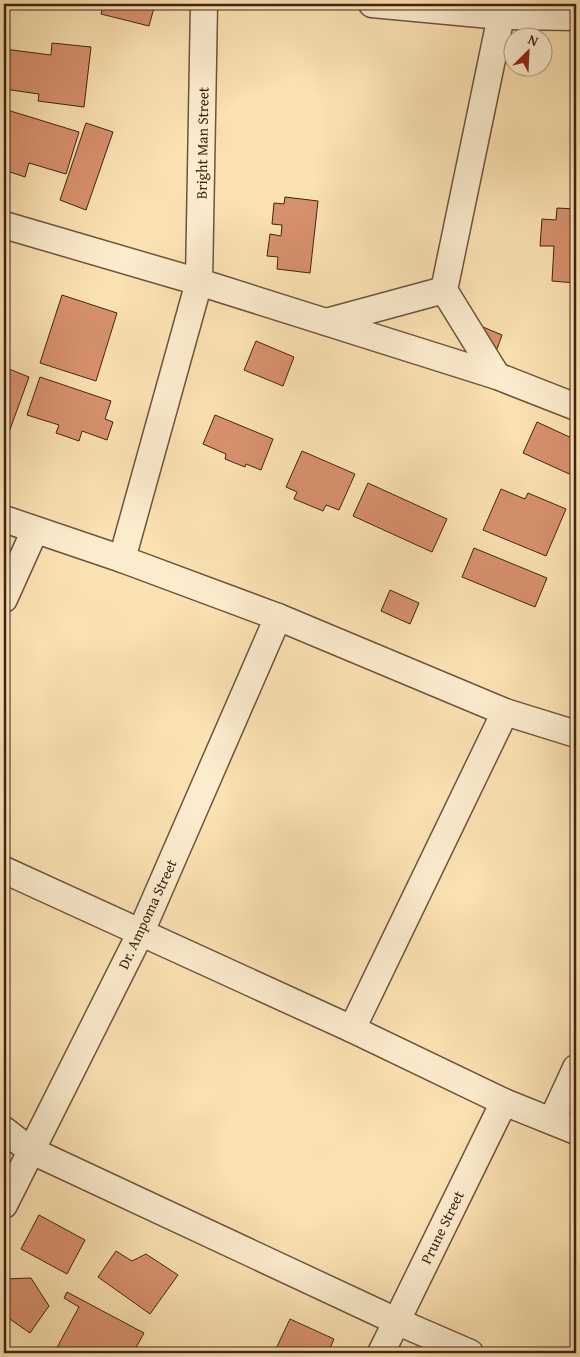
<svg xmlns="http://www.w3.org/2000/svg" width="580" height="1357" viewBox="0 0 580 1357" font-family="'Gentium Book Plus',serif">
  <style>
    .building { fill: #d8916e; stroke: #402314 }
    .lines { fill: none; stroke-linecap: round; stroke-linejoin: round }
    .street-casing { stroke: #6f533c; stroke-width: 29 }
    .street { stroke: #fcecce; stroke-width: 26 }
    .labels { text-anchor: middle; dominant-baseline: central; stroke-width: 4; stroke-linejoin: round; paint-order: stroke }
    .street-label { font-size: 15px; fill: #402314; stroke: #fcecce }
  </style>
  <rect width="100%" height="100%" fill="#fbe2b3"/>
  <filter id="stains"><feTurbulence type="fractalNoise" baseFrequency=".004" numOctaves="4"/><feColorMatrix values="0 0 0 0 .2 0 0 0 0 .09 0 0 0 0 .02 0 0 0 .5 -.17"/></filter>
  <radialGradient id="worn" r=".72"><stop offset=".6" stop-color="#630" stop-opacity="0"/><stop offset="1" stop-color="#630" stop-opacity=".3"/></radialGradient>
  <g class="building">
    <path d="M104,4h51l-6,22 -48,-12z"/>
    <path d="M52,43l39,4 -7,60 -46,-6 1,-7 -35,-5v-40l47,6z"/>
    <path d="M4,109l75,23 -13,42 -37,-11 -4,14 -21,-7z"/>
    <path d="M86,123l27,9 -27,78 -26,-10z"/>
    <path d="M285,197l33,4 -8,72 -33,-4 1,-12 -11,-1 3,-22 11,2 1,-11 -10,-1 2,-21 10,1z"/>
    <path d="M557,208l19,1v74l-24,-2 2,-35h-14l2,-27 14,1z"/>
    <path d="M62,295l55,18 -21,68 -56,-18z"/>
    <path d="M483,327l19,8 -5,14 -19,-8z"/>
    <path d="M256,341l38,16 -11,29 -39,-16z"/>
    <path d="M4,367l25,10 -21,58 -4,-2z"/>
    <path d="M40,377l71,24 -6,18 8,3 -6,18 -25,-9 -3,10 -23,-8 3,-8 -32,-10z"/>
    <path d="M215,415l58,24 -12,31 -15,-6 -1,3 -20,-8 1,-5 -23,-10z"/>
    <path d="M537,422l39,18v37l-53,-24z"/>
    <path d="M302,451l53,23 -16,36 -13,-5 -3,6 -29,-12 3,-7 -11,-5z"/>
    <path d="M368,483l79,36 -15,33 -79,-36z"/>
    <path d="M501,489l24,10 3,-6 38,16 -20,47 -63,-26z"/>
    <path d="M474,548l73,30 -12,29 -73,-30z"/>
    <path d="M576,552v18l-6,-3z"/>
    <path d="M390,590l29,13 -9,21 -29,-13z"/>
    <path d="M39,1215l46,25 -18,34 -46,-25z"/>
    <path d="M116,1251l16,10 14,-7 32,21 -28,39 -52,-37z"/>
    <path d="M31,1278l18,28 -19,27 -26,-18v-36z"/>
    <path d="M67,1292l77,41 -11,20h-79l25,-46 -15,-9z"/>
    <path d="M290,1319l44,20 -6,14h-54z"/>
  </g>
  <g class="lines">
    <defs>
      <g id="street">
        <path d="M372,4l129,12 75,1"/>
        <path d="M4,225l195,57 298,94 79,31"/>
        <path d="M326,322l118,-32"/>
        <path d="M497,376l-53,-86 57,-274"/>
        <path d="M4,519l118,40 156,58 227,95 71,22"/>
        <path d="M122,559l77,-277 5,-278"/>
        <path d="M4,599l31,-69"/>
        <path d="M4,870l348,159 152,73 72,29"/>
        <path d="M352,1029l153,-317"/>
        <path d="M552,1120l24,-52"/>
        <path d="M4,1130l26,20 366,171 74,32"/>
        <path d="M4,1205l136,-271 138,-317"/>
        <path d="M381,1353l123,-251"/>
      </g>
    </defs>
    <use href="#street" class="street-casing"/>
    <use href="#street" class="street"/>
  </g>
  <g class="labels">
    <g class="street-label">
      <text transform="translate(202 143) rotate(-89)">Bright Man Street</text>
      <text transform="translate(147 914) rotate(-65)">Dr. Ampoma Street</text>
      <text transform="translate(442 1227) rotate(-64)">Prune Street</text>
    </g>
  </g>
  <rect width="580" height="1357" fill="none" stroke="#fbe2b3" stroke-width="20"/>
  <rect x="5" y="5" width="570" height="1347" fill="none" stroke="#402314" stroke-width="2.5"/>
  <rect x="10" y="10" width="560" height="1337" fill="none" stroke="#402314"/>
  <g transform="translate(528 52) rotate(24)"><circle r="24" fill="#fcecce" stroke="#b19c84"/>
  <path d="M0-4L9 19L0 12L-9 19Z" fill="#8f2418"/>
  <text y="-8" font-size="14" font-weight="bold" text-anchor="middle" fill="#402314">N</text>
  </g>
  <rect width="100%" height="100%" filter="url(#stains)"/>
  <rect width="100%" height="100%" fill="url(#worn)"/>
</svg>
